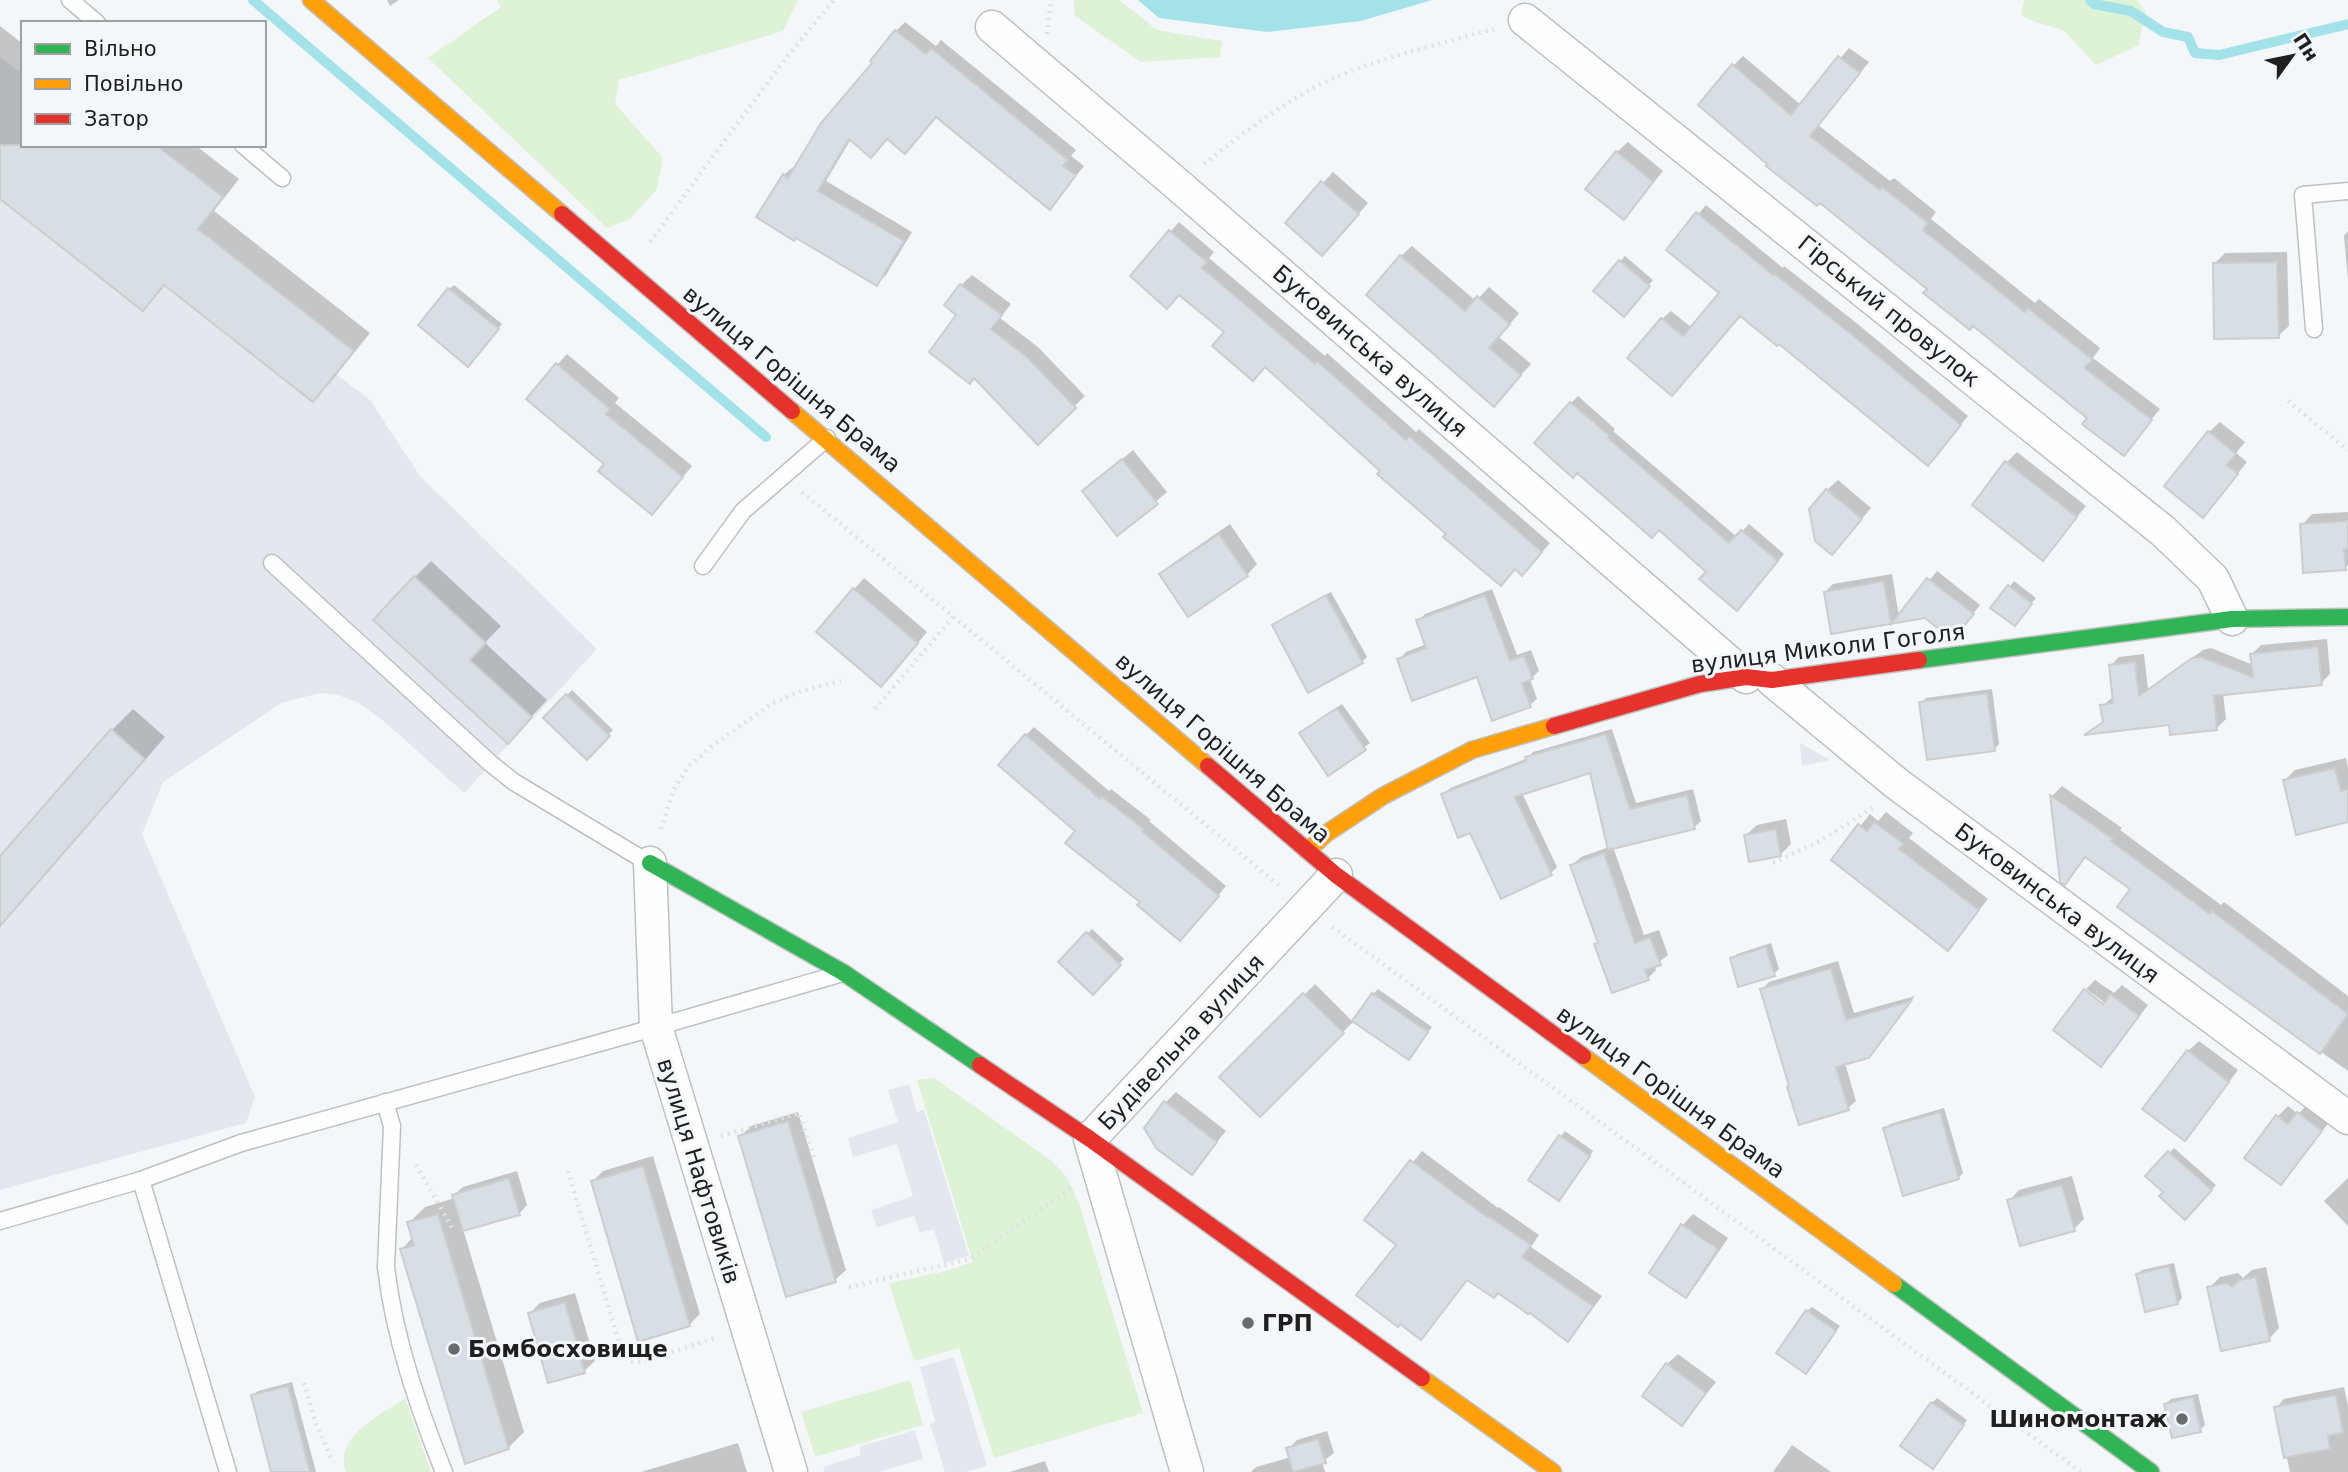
<svg xmlns="http://www.w3.org/2000/svg" width="2348" height="1472" viewBox="0 0 2348 1472" font-family="'DejaVu Sans',sans-serif">
  <style>
    .built { fill: #e3e8ee }
    .green { fill: #def2d5 }
    .water { fill: #a3e2e9 }
    .shadow { fill: #0003 }
    .lines { fill: none; stroke-linecap: round; stroke-linejoin: round }
    .stream { stroke: #a3e2e9; stroke-width: 10 }
    .building { fill: #d7dee4; stroke: #cbcdce; stroke-width: 2 }
    .lane-casing { stroke: #bec0c1; stroke-width: 19 }
    .street-casing { stroke: #bec0c1; stroke-width: 35 }
    .fast-casing { stroke: #bec0c1; stroke-width: 19 }
    .slow-casing { stroke: #bec0c1; stroke-width: 19 }
    .jam-casing { stroke: #bec0c1; stroke-width: 19 }
    .path { stroke: #e0e1e1; stroke-width: 4.5; stroke-dasharray: 2 5; stroke-linecap: butt }
    .lane { stroke: #fdfefe; stroke-width: 16 }
    .street { stroke: #fdfefe; stroke-width: 32 }
    .fast { stroke: #30b455; stroke-width: 16 }
    .slow { stroke: #ff9f0a; stroke-width: 16 }
    .jam { stroke: #e5322d; stroke-width: 16 }
    .poi-dot { fill: #696b6c; stroke: #f3f7fa; stroke-width: 2.5 }
    .labels { text-anchor: middle; dominant-baseline: central; stroke-width: 6; stroke-linejoin: round; paint-order: stroke }
    .street-label { font-size: 23px; fill: #1e1f20; stroke: #f3f7fa }
    .poi-label { font-size: 23px; font-weight: bold; fill: #1e1f20; stroke: #f3f7fa; text-anchor: start }
  </style>
  <rect width="100%" height="100%" fill="#f4f7f9"/>
  <g class="built">
    <path d="M0,57l23,17v71h133l67,52 -25,33 156,121 -18,23 34,26 50,76 177,173 -133,144 -80,-72 -27,-19 -19,-7 -18,-2 -39,10 -118,79 -21,52 113,263 -9,26 -246,67z"/>
    <path d="M1800,743l30,17 -28,6z"/>
    <path d="M909,1084l8,28 7,-2 45,146 -25,7 -10,-34 -14,4 -6,-17 -37,11 -6,-17 42,-14 -16,-52 -44,13 -5,-19 50,-16 -10,-32z"/>
    <path d="M954,1357l33,109 -22,6h-20l-15,-48 5,-3 -15,-54z"/>
    <path d="M915,1430l8,29 -44,13h-55l-1,-5 38,-12 -2,-8z"/>
  </g>
  <g class="green">
    <path d="M497,0h301l-15,31 -164,49 -4,24 48,54 -6,31 -27,30 -23,9 -179,-170 73,-51z"/>
    <path d="M1074,0h45l38,30 65,11 -2,16 -79,5 -66,-46z"/>
    <path d="M2024,0h113l8,12 -6,33 -43,20 -33,-35 -30,-9 -12,-6z"/>
    <path d="M934,1078l118,83 16,18 12,27 63,207 -149,45 -35,-110 -45,13 -25,-78 57,-12 27,-9 -56,-182z"/>
    <path d="M910,1380l13,45 -108,32 -14,-45z"/>
    <path d="M405,1398l26,74h-85c-12,-36 34,-56 59,-74z"/>
  </g>
  <path class="water" d="M1138,0h294l-71,21 -94,11 -108,-14z"/>
  <g class="shadow">
    <path d="M387,0h12l-9,6z"/>
    <path d="M905,22l31,24 5,-6 135,110 -5,6 13,10 -34,42 -114,-92 -48,21 -37,2 -25,42 86,51 -26,43 -9,9 -93,-109 9,-8 3,1 100,-137z"/>
    <path d="M0,26l23,18v101h172l44,34 -25,32 156,122 -40,50 -17,17 -147,-116 -23,25 -143,-112z"/>
    <path d="M1849,48l20,14 -51,63 72,56 4,-3 42,34 -5,7 104,84 4,-4 61,49 -7,10 67,51 -37,45 -34,-36 -159,-130 -197,-222 10,-10 58,49z"/>
    <path d="M1628,142l35,29 -29,36 -17,-55z"/>
    <path d="M1333,172l35,31 -35,40 -10,-60z"/>
    <path d="M1706,205l77,63 1,-2 75,59 109,91 -32,39 -195,-141 -61,71 -18,-66 9,-8 21,17 29,-35 -53,-43z"/>
    <path d="M1179,222l35,30 -5,6 116,98 2,-3 89,79 3,-3 131,114 -19,22 -15,3 -68,-34 -66,-63 -202,-178 -48,-17z"/>
    <path d="M2348,231v49l-4,-44z"/>
    <path d="M1412,246l64,55 13,-14 30,26 -20,24 32,27 -37,41 -93,-149z"/>
    <path d="M2287,252l2,74 -11,10 -64,-72 11,-11z"/>
    <path d="M1625,256l28,24 -25,30 -33,-19z"/>
    <path d="M972,275l39,29 -11,14 38,29 47,49 -47,46 -79,-127 2,-30z"/>
    <path d="M454,285l48,39 -29,35 -24,-70z"/>
    <path d="M567,354l52,44 -4,5 77,63 -30,36 -56,-39 -49,-98z"/>
    <path d="M1578,396l37,33 -2,2 124,106 12,-13 35,30 -40,48 -36,-31 -137,-168z"/>
    <path d="M2220,422l25,20 -9,11 11,9 -34,43 -4,-73z"/>
    <path d="M1133,450l34,42 -49,42 -34,-43z"/>
    <path d="M2017,452l69,54 -43,53 -37,-96z"/>
    <path d="M1838,480l33,28 -39,45 -5,-63z"/>
    <path d="M2348,512v53l-3,3 -43,-43 10,-11z"/>
    <path d="M1230,524l27,40 -10,11h-86l11,-11z"/>
    <path d="M431,561l70,65 -16,17 62,57 -39,42 -93,-165z"/>
    <path d="M1937,571l43,34 -14,18 -41,-7 -93,16 -7,-40 8,-8 59,-10 7,43z"/>
    <path d="M864,578l63,54 -36,43 -73,-44z"/>
    <path d="M2014,581l22,17 -19,21 -24,-11z"/>
    <path d="M1492,589l25,66 14,-5 8,21 -9,8 7,20 -7,6 -52,-30 -79,-16 7,-7 21,-8 -9,-23 7,-7z"/>
    <path d="M1331,592l36,65 -5,5 -88,-37z"/>
    <path d="M2327,639l3,35 -9,9 -98,10 3,26 -9,9 -46,-5 -82,10 15,-13 -2,-14 12,-10 -4,-30 9,-9 25,-3 4,35 55,-39 8,-2 42,17 -1,-11 9,-9z"/>
    <path d="M1992,689l7,55 -5,5 -73,-46 5,-5z"/>
    <path d="M572,690l41,40 -26,28 -42,-40z"/>
    <path d="M1342,704l28,39 -42,30 -22,-44z"/>
    <path d="M133,709l32,28 -165,190v-68l112,-129z"/>
    <path d="M1034,727l75,64 2,-2 40,31 -2,1 77,65 -37,45 -47,-29 -65,-72 -51,-95z"/>
    <path d="M1612,729l24,74 57,-14 8,32 -7,6 -81,20 31,88 15,-5 9,25 -13,10 1,5 -8,8 -52,-33 3,-4 -27,-76 9,-8 28,-10 -18,-76 -69,22 35,74 -6,6 -80,-42 -28,-36 7,-7 76,-29 7,-7z"/>
    <path d="M2346,758l2,10v52l-64,-39 11,-11z"/>
    <path d="M2062,786l60,42 -2,2 101,75 3,-3 124,94v75l-27,-19 -189,-163 -46,-33 -22,27 -3,-2 -9,-85z"/>
    <path d="M1886,812l27,21 -4,5 79,61 -40,50 -115,-89 37,-46 8,7z"/>
    <path d="M1786,819l5,25 -11,11 -34,-20 11,-10z"/>
    <path d="M1092,929l32,30 -31,34 -33,-31z"/>
    <path d="M1771,943l8,26 -5,5 -42,-15 5,-5z"/>
    <path d="M1838,961l16,52 61,-17 -39,52 -31,15 11,38 -8,7 -57,-23 -29,-95 7,-8z"/>
    <path d="M2095,980l19,13 8,-8 26,20 -37,49 -10,10 10,-57 -25,-18z"/>
    <path d="M1315,984l38,38 -93,93 -38,-38z"/>
    <path d="M1378,989l54,38 -23,31 -36,-64z"/>
    <path d="M2199,1041l39,29 -43,58 -10,11 3,-88z"/>
    <path d="M1176,1092l50,39 -34,41 -26,-70z"/>
    <path d="M2309,1103l22,17 -50,63 -3,-67 10,-10 10,8z"/>
    <path d="M1944,1108l19,65 -5,5 -73,-49 5,-5z"/>
    <path d="M798,1112l48,158 -11,10 -95,-143 11,-11z"/>
    <path d="M1565,1131l28,20 -30,43 -33,-15z"/>
    <path d="M2174,1148l42,37 -31,32 -19,-25 -19,-16z"/>
    <path d="M1422,1151l76,57 1,-1 40,28 -8,12 71,49 -24,33 -10,10 -70,-48 -30,-13 -47,59 -23,-92 -31,-25z"/>
    <path d="M653,1156l47,158 -11,11 -96,-144 10,-10z"/>
    <path d="M517,1171l10,34 -8,9 -56,15 61,203 -16,16 -106,-199 11,-12 -4,-14 16,-16 30,-9 -1,-3 9,-8z"/>
    <path d="M2072,1176l12,43 -10,10 -65,-28 10,-11z"/>
    <path d="M2348,1178v48l-24,-25z"/>
    <path d="M1693,1214l35,24 -32,47 -10,11 -35,-24 32,-47z"/>
    <path d="M2174,1263l8,35 -4,5 -41,-28 5,-5z"/>
    <path d="M2266,1267l13,61 -10,11 -60,-51 11,-11 18,-4 5,5 9,-8z"/>
    <path d="M575,1293l20,68 -11,10 -55,-57 11,-11z"/>
    <path d="M1812,1307l28,19 -34,46 1,-61z"/>
    <path d="M1678,1354l38,28 -34,42 -15,-60z"/>
    <path d="M292,1382l24,90h-43l-20,-76 5,-5z"/>
    <path d="M2344,1387l4,19v66h-58l-14,-64 8,-9z"/>
    <path d="M2198,1394l7,31 -5,5 -34,-26 5,-5z"/>
    <path d="M1937,1398l30,22 -29,42 -6,-59z"/>
    <path d="M1327,1431l7,22 -12,9 3,10h-74l5,-5 35,-10 -3,-8 9,-9z"/>
    <path d="M738,1443l9,29h-106z"/>
    <path d="M1792,1445l39,27h-58z"/>
    <path d="M1045,1461l4,11h-39z"/>
  </g>
  <g class="lines">
    <g class="stream">
      <path d="M253,0l513,437"/>
      <path d="M2090,0l4,4 37,7 32,21 25,5 7,16 24,2 129,-31"/>
    </g>
  </g>
  <g class="building">
    <path d="M895,30l31,24 5,-6 137,112 -5,6 13,9 -26,35 -114,-93 -31,37 -18,-15 -16,19 -22,-19 -31,52 86,50 -27,45 -81,-48 -2,3 -38,-24 27,-43 5,4 33,-55 51,-60 -2,-2z"/>
    <path d="M1838,56l22,17 -50,63 70,54 2,-3 46,36 -5,7 102,82 3,-4 64,51 -7,9 67,52 -28,36 -42,-32 5,-6 -114,-92 -3,4 -47,-37 4,-4 -107,-86 -3,3 -51,-40 1,-2 -69,-59 34,-41 59,51z"/>
    <path d="M0,145h156l67,52 -25,32 156,122 -41,51 -149,-117 -21,26 -143,-112z"/>
    <path d="M1616,151l37,31 -29,38 -39,-31z"/>
    <path d="M1321,181l38,33 -37,42 -37,-33z"/>
    <path d="M1696,212l77,63 2,-1 75,59 111,92 -33,41 -149,-122 -2,2 -37,-30 -68,80 -45,-38 34,-40 22,18 36,-43 -53,-43z"/>
    <path d="M1169,230l38,32 -5,6 113,96 2,-3 89,79 3,-4 133,116 -20,24 -7,-7 -14,17 -58,-49 3,-3 -69,-60 3,-3 -115,-104 -12,14 -41,-35 12,-14 -45,-37 -12,14 -37,-33z"/>
    <path d="M1400,255l65,56 12,-15 33,28 -21,24 32,27 -27,32 -128,-112z"/>
    <path d="M1619,260l31,26 -26,31 -31,-26z"/>
    <path d="M2277,262l2,76 -65,1 -1,-76z"/>
    <path d="M960,284l42,31 -11,14 37,29 48,50 -38,37 -64,-67 -4,6 -41,-32 27,-37 -12,-10z"/>
    <path d="M448,288l51,41 -31,38 -50,-42z"/>
    <path d="M556,363l54,46 -4,5 77,63 -31,38 -54,-44 6,-7 -78,-65z"/>
    <path d="M1570,402l40,34 -2,2 121,105 12,-13 37,31 -41,50 -38,-32 7,-7 -47,-42 -7,8 -75,-65 -4,5 -39,-35z"/>
    <path d="M2208,431l28,23 -9,11 11,9 -35,44 -39,-32z"/>
    <path d="M1122,459l36,45 -41,32 -35,-45z"/>
    <path d="M2005,461l72,56 -34,44 -71,-56z"/>
    <path d="M1826,489l36,30 -30,36 -17,-14 -6,-32z"/>
    <path d="M2348,521v28h-4l2,21 -43,3 -3,-49z"/>
    <path d="M1219,534l29,42 -60,41 -29,-43z"/>
    <path d="M414,576l72,67 -16,17 62,57 -24,27 -135,-124z"/>
    <path d="M1927,578l47,36 -16,19 -12,2 -21,-17 -94,16 -7,-42 60,-11 7,43z"/>
    <path d="M2008,585l24,19 -17,22 -25,-18z"/>
    <path d="M853,588l65,55 -37,44 -65,-55z"/>
    <path d="M1326,595l37,68 -55,30 -36,-68z"/>
    <path d="M1485,595l25,65 14,-4 9,23 -11,4 9,24 -39,14 -15,-44 -65,24 -15,-42 29,-11 -10,-28z"/>
    <path d="M2318,647l4,38 -108,11 3,34 -47,5 -1,-10 -85,10 19,-13 -3,-17 13,-2 -4,-38 26,-3 4,34 53,-38 9,-1 52,20 -3,-23z"/>
    <path d="M1987,693l8,58 -68,9 -8,-58z"/>
    <path d="M566,694l44,42 -23,24 -44,-42z"/>
    <path d="M1337,708l29,42 -38,26 -29,-43z"/>
    <path d="M111,729l34,30 -145,167v-70z"/>
    <path d="M1025,734l75,65 1,-3 43,33 -2,2 77,65 -39,45 -43,-36 3,-3 -75,-59 10,-12 -77,-66z"/>
    <path d="M1606,734l24,75 57,-14 8,34 -87,21 -18,-77 -75,24 37,78 -51,24 -31,-66 -12,5 -17,-44 85,-33 -1,-4z"/>
    <path d="M2335,768l6,23 7,-2v33l-52,13 -13,-55z"/>
    <path d="M2050,795l63,44 -2,2 99,73 2,-3 136,103 -28,40 -203,-147 13,-18 -45,-32 -20,28 -5,-3z"/>
    <path d="M1874,822l30,22 -5,5 80,61 -31,41 -117,-91 27,-36 9,7z"/>
    <path d="M1776,829l5,27 -32,6 -5,-27z"/>
    <path d="M1604,853l31,90 15,-6 11,28 -16,5 4,10 -37,13 -18,-49 4,-1 -28,-78z"/>
    <path d="M1086,932l35,33 -28,30 -35,-33z"/>
    <path d="M1766,947l9,29 -37,11 -8,-29z"/>
    <path d="M1831,968l15,52 65,-19 -42,57 -33,9 13,43 -50,15 -12,-38 2,-1 -29,-97z"/>
    <path d="M2084,989l19,15 7,-10 29,22 -38,51 -48,-37z"/>
    <path d="M1303,993l41,40 -84,84 -41,-40z"/>
    <path d="M1372,993l56,39 -19,28 -57,-39z"/>
    <path d="M2187,1050l42,32 -44,59 -43,-32z"/>
    <path d="M1164,1101l53,41 -25,33 -35,-26 -13,-21z"/>
    <path d="M1940,1112l19,67 -56,17 -20,-68z"/>
    <path d="M2297,1112l25,19 -41,54 -37,-27 32,-43 12,9z"/>
    <path d="M788,1121l48,161 -50,15 -48,-161z"/>
    <path d="M1559,1135l31,21 -31,45 -31,-21z"/>
    <path d="M2168,1151l44,39 -27,30 -26,-24 4,-4 -18,-16z"/>
    <path d="M1410,1160l77,57 1,-1 43,29 -9,12 71,49 -25,36 -38,-29 -2,1 -30,-21 -4,5 -27,-18 -46,60 -21,-16 -2,3 -42,-32 40,-50 -32,-25z"/>
    <path d="M643,1166l47,160 -52,16 -47,-161z"/>
    <path d="M509,1178l11,37 -57,16 -11,-36z"/>
    <path d="M2062,1185l13,46 -55,15 -13,-46z"/>
    <path d="M438,1214l71,235 -44,15 -65,-215 14,-4 -7,-23z"/>
    <path d="M1681,1224l37,25 -32,49 -37,-25z"/>
    <path d="M2169,1266l9,38 -33,8 -9,-38z"/>
    <path d="M2256,1277l14,64 -49,10 -14,-64 20,-4 5,4 7,-7z"/>
    <path d="M565,1302l20,71 -37,10 -20,-70z"/>
    <path d="M1806,1310l30,21 -30,43 -30,-21z"/>
    <path d="M1666,1363l40,30 -24,33 -40,-30z"/>
    <path d="M288,1386l22,86h-39l-20,-77z"/>
    <path d="M2336,1395l7,37 -15,4 2,13 -46,9 -10,-51z"/>
    <path d="M2193,1397l8,35 -29,6 -8,-34z"/>
    <path d="M1931,1402l33,23 -31,44 -33,-23z"/>
    <path d="M1318,1439l8,24 -33,9 -7,-24z"/>
  </g>
  <g class="lines">
    <defs>
      <g id="lane">
        <path d="M70,0l27,23"/>
        <path d="M243,145l39,33"/>
        <path d="M2314,329l-11,-134 45,-4"/>
        <path d="M272,563l218,200 24,19 138,83"/>
        <path d="M703,566l40,-55 84,-73"/>
        <path d="M656,1023v4l183,-53"/>
        <path d="M385,1102l7,24 -6,141c8,70 32,140 58,205"/>
        <path d="M141,1180l87,292"/>
        <path d="M0,1221l141,-41 100,-37 419,-117"/>
      </g>
      <g id="street">
        <path d="M1525,20l638,511 50,48 19,40"/>
        <path d="M992,27l186,158 568,492"/>
        <path d="M1772,680l124,103 452,335"/>
        <path d="M650,863l6,164 135,445"/>
        <path d="M1187,1472l-97,-333 246,-264"/>
      </g>
      <g id="fast">
        <path d="M1919,660l313,-41 116,-2"/>
        <path d="M650,863l194,110 136,92"/>
        <path d="M1894,1284l257,188"/>
      </g>
      <g id="slow">
        <path d="M311,0l251,214"/>
        <path d="M792,411l416,355"/>
        <path d="M1307,851l20,-18 56,-37 89,-46 82,-24"/>
        <path d="M1583,1056l311,228"/>
        <path d="M1422,1378l131,94"/>
      </g>
      <g id="jam">
        <path d="M562,214l230,197"/>
        <path d="M1554,726l146,-42 46,-7 26,3 147,-20"/>
        <path d="M1208,766l128,109 247,181"/>
        <path d="M980,1065l110,74 332,239"/>
      </g>
    </defs>
    <use href="#lane" class="lane-casing"/>
    <use href="#street" class="street-casing"/>
    <use href="#fast" class="fast-casing"/>
    <use href="#slow" class="slow-casing"/>
    <use href="#jam" class="jam-casing"/>
    <g class="path">
      <path d="M1047,34l4,-34"/>
      <path d="M1204,164c32,-26 66,-51 102,-72 55,-31 127,-46 188,-63"/>
      <path d="M650,242l135,-183 49,-59"/>
      <path d="M2288,401l60,49"/>
      <path d="M802,492l479,395"/>
      <path d="M875,709l78,-92"/>
      <path d="M661,829l13,-40 14,-22 25,-22 60,-42 28,-12 40,-10"/>
      <path d="M1773,863l47,-22 56,-35"/>
      <path d="M1332,927l749,545"/>
      <path d="M721,1136l78,-23 15,45"/>
      <path d="M416,1165l38,66"/>
      <path d="M568,1171l55,184 5,6 12,1 78,-25"/>
      <path d="M849,1287l121,-28 101,-71"/>
      <path d="M304,1383l12,41 17,38"/>
    </g>
    <use href="#lane" class="lane"/>
    <use href="#street" class="street"/>
    <use href="#fast" class="fast"/>
    <use href="#slow" class="slow"/>
    <use href="#jam" class="jam"/>
  </g>
  <g class="poi-dot">
    <circle cx="1248" cy="1323" r="7"/>
    <circle cx="454" cy="1349" r="7"/>
    <circle cx="2182" cy="1419" r="7"/>
  </g>
  <g class="labels">
    <g class="street-label">
      <text transform="translate(1889 311) rotate(39)">Гірський провулок</text>
      <text transform="translate(1370 351) rotate(41)">Буковинська вулиця</text>
      <text transform="translate(792 379) rotate(40)">вулиця Горішня Брама</text>
      <text transform="translate(1828 648) rotate(-7)">вулиця Миколи Гоголя</text>
      <text transform="translate(1223 748) rotate(41)">вулиця Горішня Брама</text>
      <text transform="translate(2057 903) rotate(37)">Буковинська вулиця</text>
      <text transform="translate(1181 1042) rotate(-47)">Будівельна вулиця</text>
      <text transform="translate(1671 1092) rotate(36)">вулиця Горішня Брама</text>
      <text transform="translate(699 1171) rotate(73)">вулиця Нафтовиків</text>
    </g>
    <g class="poi-label">
      <text x="1262" y="1323">ГРП</text>
      <text x="468" y="1349">Бомбосховище</text>
      <text x="2168" y="1419" text-anchor="end">Шиномонтаж</text>
    </g>
  </g>
  <rect x="21" y="21" width="245" height="126" fill="#f3f7fa" stroke="#9ea1a3" stroke-width="2"/>
  <rect x="35" y="44" width="35" height="10" fill="#30b455" stroke="#9ea1a3" stroke-width="2"/>
  <text x="84" y="56" font-size="21" fill="#1e1f20">Вільно</text>
  <rect x="35" y="79" width="35" height="10" fill="#ff9f0a" stroke="#9ea1a3" stroke-width="2"/>
  <text x="84" y="91" font-size="21" fill="#1e1f20">Повільно</text>
  <rect x="35" y="114" width="35" height="10" fill="#e5322d" stroke="#9ea1a3" stroke-width="2"/>
  <text x="84" y="126" font-size="21" fill="#1e1f20">Затор</text>
  <g transform="translate(2292 56) rotate(57)" stroke="#f3f7fa" stroke-width="5" paint-order="stroke">
  <path d="M0-5L12 26L0 18L-12 26Z" fill="#1e1f20"/>
  <text y="-10" font-size="19" font-weight="bold" text-anchor="middle" fill="#1e1f20">Пн</text>
  </g>
</svg>
